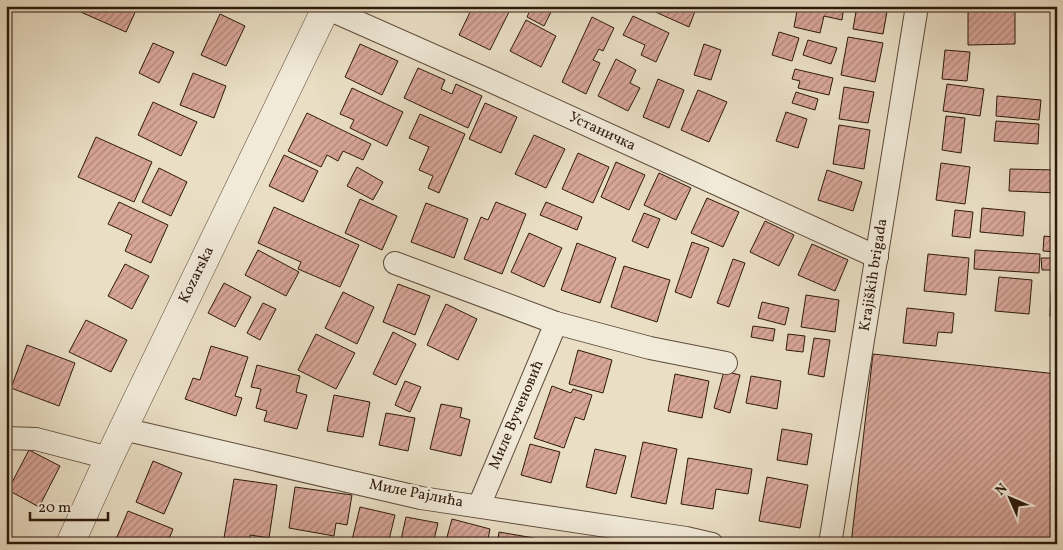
<svg xmlns="http://www.w3.org/2000/svg" width="1063" height="550" viewBox="0 0 1063 550" font-family="Vollkorn,serif">
  <style>
    .building { fill: url(#building-hatch); stroke: #2d190c }
    .lines { fill: none; stroke-linecap: round; stroke-linejoin: round }
    .minor-casing { stroke: #5c4a3a; stroke-width: 24 }
    .tertiary-casing { stroke: #5c4a3a; stroke-width: 29 }
    .minor { stroke: #f1ead9; stroke-width: 22 }
    .tertiary { stroke: #f1ead9; stroke-width: 28 }
    .labels { text-anchor: middle; dominant-baseline: central; stroke-width: 5; stroke-linejoin: round; paint-order: stroke }
    .street-label { font-size: 15px; fill: #2d190c; stroke: #f1ead9 }
  </style>
  <defs>
    <pattern id="building-hatch" width="6" height="6" patternUnits="userSpaceOnUse" patternTransform="scale(1.25)"><rect width="6" height="6" fill="#d8a699"/><path d="M-1 1l2-2M0 6l6-6M5 7l2-2" fill="none" stroke="#b0867b"/></pattern>
  </defs>
  <rect width="100%" height="100%" fill="#eadfc5"/>
  <filter id="stains"><feTurbulence type="fractalNoise" baseFrequency=".004" numOctaves="4"/><feColorMatrix values="0 0 0 0 .2 0 0 0 0 .09 0 0 0 0 .02 0 0 0 .5 -.17"/></filter>
  <radialGradient id="worn" r=".72"><stop offset=".6" stop-color="#630" stop-opacity="0"/><stop offset="1" stop-color="#630" stop-opacity=".3"/></radialGradient>
  <g class="building">
    <path d="M67,6h71l-12,26z"/>
    <path d="M457,6h13l-3,6z"/>
    <path d="M473,6h32l-1,3 5,3 -19,38 -31,-15z"/>
    <path d="M532,6h22l-10,20 -17,-9z"/>
    <path d="M653,6h44l-8,21 -38,-17z"/>
    <path d="M798,6h46l-2,14 -18,-4 -4,17 -26,-6z"/>
    <path d="M857,6h31l-5,28 -30,-5z"/>
    <path d="M968,11h47v33l-47,1z"/>
    <path d="M220,14l25,12 -19,40 -25,-11z"/>
    <path d="M633,16l36,17 -13,29 -15,-7 4,-10 -22,-10z"/>
    <path d="M592,17l22,11 -11,23 -4,-2 -6,11 7,3 -14,31 -24,-12z"/>
    <path d="M526,20l30,16 -15,31 -31,-16z"/>
    <path d="M779,32l20,6 -7,23 -20,-6z"/>
    <path d="M848,37l35,6 -8,39 -34,-7z"/>
    <path d="M808,40l29,8 -6,16 -28,-9z"/>
    <path d="M153,43l21,9 -15,31 -20,-10z"/>
    <path d="M360,44l38,17 -16,34 -37,-18z"/>
    <path d="M704,44l17,6 -10,30 -17,-5z"/>
    <path d="M945,50l25,2 -3,29 -25,-2z"/>
    <path d="M616,59l20,11 -6,13 10,5 -12,23 -30,-15z"/>
    <path d="M418,68l27,12 -4,9 11,5 4,-10 26,12 -14,32 -64,-30z"/>
    <path d="M795,69l38,9 -4,17 -31,-7 2,-7 -8,-2z"/>
    <path d="M193,73l33,13 -12,32 -34,-13z"/>
    <path d="M658,79l26,11 -15,38 -26,-11z"/>
    <path d="M947,84l37,5 -4,27 -37,-5z"/>
    <path d="M844,87l30,5 -6,31 -29,-4z"/>
    <path d="M352,88l51,24 -16,34 -37,-18 4,-8 -14,-6z"/>
    <path d="M698,90l29,12 -18,40 -28,-12z"/>
    <path d="M796,92l22,7 -3,11 -23,-7z"/>
    <path d="M997,96l44,4 -2,20 -43,-4z"/>
    <path d="M153,102l44,20 -16,34 -43,-21z"/>
    <path d="M485,103l32,14 -16,36 -32,-14z"/>
    <path d="M786,112l21,7 -9,29 -22,-7z"/>
    <path d="M307,113l64,31 -8,16 -20,-9 -5,10 -11,-6 -6,12 -33,-16z"/>
    <path d="M420,114l45,20 -26,59 -11,-5 5,-12 -14,-6 10,-23 -20,-9z"/>
    <path d="M946,116l19,2 -4,35 -19,-3z"/>
    <path d="M996,121l43,3 -1,20 -44,-3z"/>
    <path d="M839,125l31,5 -6,39 -31,-5z"/>
    <path d="M534,135l31,14 -19,39 -31,-14z"/>
    <path d="M96,137l56,25 -18,40 -56,-25z"/>
    <path d="M578,153l31,14 -16,36 -31,-14z"/>
    <path d="M284,155l34,16 -15,31 -34,-16z"/>
    <path d="M616,162l29,13 -16,35 -28,-13z"/>
    <path d="M941,163l29,4 -5,37 -29,-4z"/>
    <path d="M357,167l26,15 -10,18 -26,-14z"/>
    <path d="M159,168l28,14 -16,34 -29,-14z"/>
    <path d="M1010,169l47,1v23l-48,-2z"/>
    <path d="M827,170l35,12 -9,29 -35,-11z"/>
    <path d="M659,173l32,15 -15,32 -32,-15z"/>
    <path d="M707,198l32,14 -16,35 -32,-14z"/>
    <path d="M360,199l37,17 -15,34 -37,-17z"/>
    <path d="M119,202l49,23 -17,38 -26,-12 7,-16 -24,-11z"/>
    <path d="M496,202l30,12 -24,60 -38,-15 17,-42 7,3z"/>
    <path d="M546,202l36,15 -5,13 -37,-15z"/>
    <path d="M426,203l42,16 -14,39 -43,-16z"/>
    <path d="M1055,204h2v48l-14,-1 1,-15 9,1z"/>
    <path d="M274,207l85,38 -19,42 -42,-18 3,-7 -43,-19z"/>
    <path d="M982,208l43,4 -2,24 -43,-4z"/>
    <path d="M955,210l18,2 -3,26 -18,-2z"/>
    <path d="M644,213l16,6 -12,29 -16,-7z"/>
    <path d="M765,221l29,14 -15,31 -29,-14z"/>
    <path d="M529,233l33,15 -18,39 -33,-15z"/>
    <path d="M692,242l17,6 -18,50 -16,-6z"/>
    <path d="M577,243l39,15 -16,45 -39,-13z"/>
    <path d="M812,244l36,16 -13,31 -37,-16z"/>
    <path d="M258,250l41,22 -13,24 -41,-21z"/>
    <path d="M975,250l65,4 -1,19 -65,-4z"/>
    <path d="M928,254l41,4 -3,37 -42,-4z"/>
    <path d="M1041,258h16v12h-15z"/>
    <path d="M733,259l12,4 -16,44 -12,-4z"/>
    <path d="M125,264l24,12 -17,33 -24,-13z"/>
    <path d="M624,266l46,14 -13,42 -46,-15z"/>
    <path d="M999,277l33,3 -3,34 -34,-3z"/>
    <path d="M224,283l27,14 -16,30 -27,-14z"/>
    <path d="M398,284l32,12 -15,39 -32,-13z"/>
    <path d="M343,292l31,15 -17,37 -32,-16z"/>
    <path d="M1051,292h6v24h-7z"/>
    <path d="M806,295l33,5 -4,32 -34,-5z"/>
    <path d="M762,302l27,6 -4,17 -27,-7z"/>
    <path d="M263,303l13,6 -16,31 -13,-7z"/>
    <path d="M446,304l31,15 -19,41 -31,-15z"/>
    <path d="M907,308l47,5 -2,20 -14,-1 -2,14 -33,-3z"/>
    <path d="M86,320l41,20 -16,32 -42,-20z"/>
    <path d="M753,326l22,3 -2,12 -22,-4z"/>
    <path d="M393,332l23,12 -20,41 -23,-11z"/>
    <path d="M316,334l39,19 -19,36 -38,-19z"/>
    <path d="M788,334l17,2 -2,16 -17,-2z"/>
    <path d="M814,338l16,2 -6,37 -16,-3z"/>
    <path d="M27,345l48,18 -16,43 -48,-18z"/>
    <path d="M211,346l37,11 -13,39 7,2 -6,18 -51,-17 8,-21 7,2z"/>
    <path d="M578,350l34,10 -9,33 -34,-9z"/>
    <path d="M6,354l3,27h-3z"/>
    <path d="M873,354l184,20v170h-206z"/>
    <path d="M257,365l43,11 -4,16 11,3 -10,34 -33,-8 3,-10 -11,-3 5,-19 -10,-2z"/>
    <path d="M724,371l16,4 -10,38 -16,-5z"/>
    <path d="M675,374l34,7 -7,37 -34,-7z"/>
    <path d="M751,376l30,5 -4,28 -31,-6z"/>
    <path d="M405,381l16,6 -11,25 -15,-7z"/>
    <path d="M552,386l19,7 2,-4 19,6 -8,25 -9,-3 -11,31 -30,-10z"/>
    <path d="M334,395l36,7 -7,35 -36,-6z"/>
    <path d="M441,404l21,4 -2,9 10,3 -9,36 -31,-7z"/>
    <path d="M386,413l29,5 -7,33 -29,-6z"/>
    <path d="M782,429l30,5 -5,31 -30,-5z"/>
    <path d="M643,442l34,7 -11,55 -35,-7z"/>
    <path d="M530,444l30,8 -9,31 -30,-8z"/>
    <path d="M595,449l31,7 -10,38 -30,-7z"/>
    <path d="M29,450l31,16 -21,41 -31,-17z"/>
    <path d="M688,458l64,11 -4,25 -32,-5 -3,20 -32,-5z"/>
    <path d="M153,461l29,12 -18,41 -28,-12z"/>
    <path d="M767,477l41,8 -8,43 -41,-7z"/>
    <path d="M234,479l43,6 -8,53 -19,-3 -1,9h-26z"/>
    <path d="M295,487l57,8 -5,30 -11,-2 -2,13 -45,-8z"/>
    <path d="M360,507l35,8 -7,29h-37z"/>
    <path d="M128,511l45,18 -6,15h-53z"/>
    <path d="M406,517l32,6 -5,21h-33z"/>
    <path d="M452,519l38,10 -3,15h-42z"/>
    <path d="M499,532l35,6 -1,6h-36z"/>
  </g>
  <g class="lines">
    <defs>
      <g id="minor">
        <path d="M326,8l167,74 384,175"/>
        <path d="M395,263l161,60 94,25 76,15"/>
        <path d="M123,429l298,69 265,40 26,6"/>
        <path d="M6,438l30,1 73,19"/>
        <path d="M479,506l77,-183"/>
        <path d="M830,544l87,-538"/>
      </g>
      <path id="tertiary" d="M70,544l39,-86 218,-452"/>
    </defs>
    <use href="#minor" class="minor-casing"/>
    <use href="#tertiary" class="tertiary-casing"/>
    <use href="#minor" class="minor"/>
    <use href="#tertiary" class="tertiary"/>
  </g>
  <g class="labels">
    <g class="street-label">
      <text transform="translate(602 132) rotate(25)">Устаничка</text>
      <text transform="translate(197 275) rotate(-64)">Kozarska</text>
      <text transform="translate(874 275) rotate(-81)">Krajiških brigada</text>
      <text transform="translate(517 415) rotate(-67)">Миле Вученовић</text>
      <text transform="translate(416 494) rotate(11)">Миле Рајлића</text>
    </g>
  </g>
  <rect width="1063" height="550" fill="none" stroke="#eadfc5" stroke-width="25"/>
  <rect x="8" y="8" width="1048" height="535" fill="none" stroke="#2d190c" stroke-width="2.5"/>
  <rect x="12" y="12" width="1038" height="525" fill="none" stroke="#2d190c"/>
  <g transform="translate(1010 498) rotate(315)" stroke="#f1ead9" stroke-width="4" paint-order="stroke">
  <path d="M0-4L9 19L0 12L-9 19Z" fill="#2d190c"/>
  <text y="-8" font-size="14" font-weight="bold" text-anchor="middle" fill="#2d190c">N</text>
  </g>
  <path d="M30 512v8h78v-8" fill="none" stroke="#2d190c" stroke-width="2.5"/>
  <text x="38" y="512" font-size="15" fill="#2d190c" stroke="#f1ead9" stroke-width="4" paint-order="stroke">20 m</text>
  <rect width="100%" height="100%" filter="url(#stains)"/>
  <rect width="100%" height="100%" fill="url(#worn)"/>
</svg>
